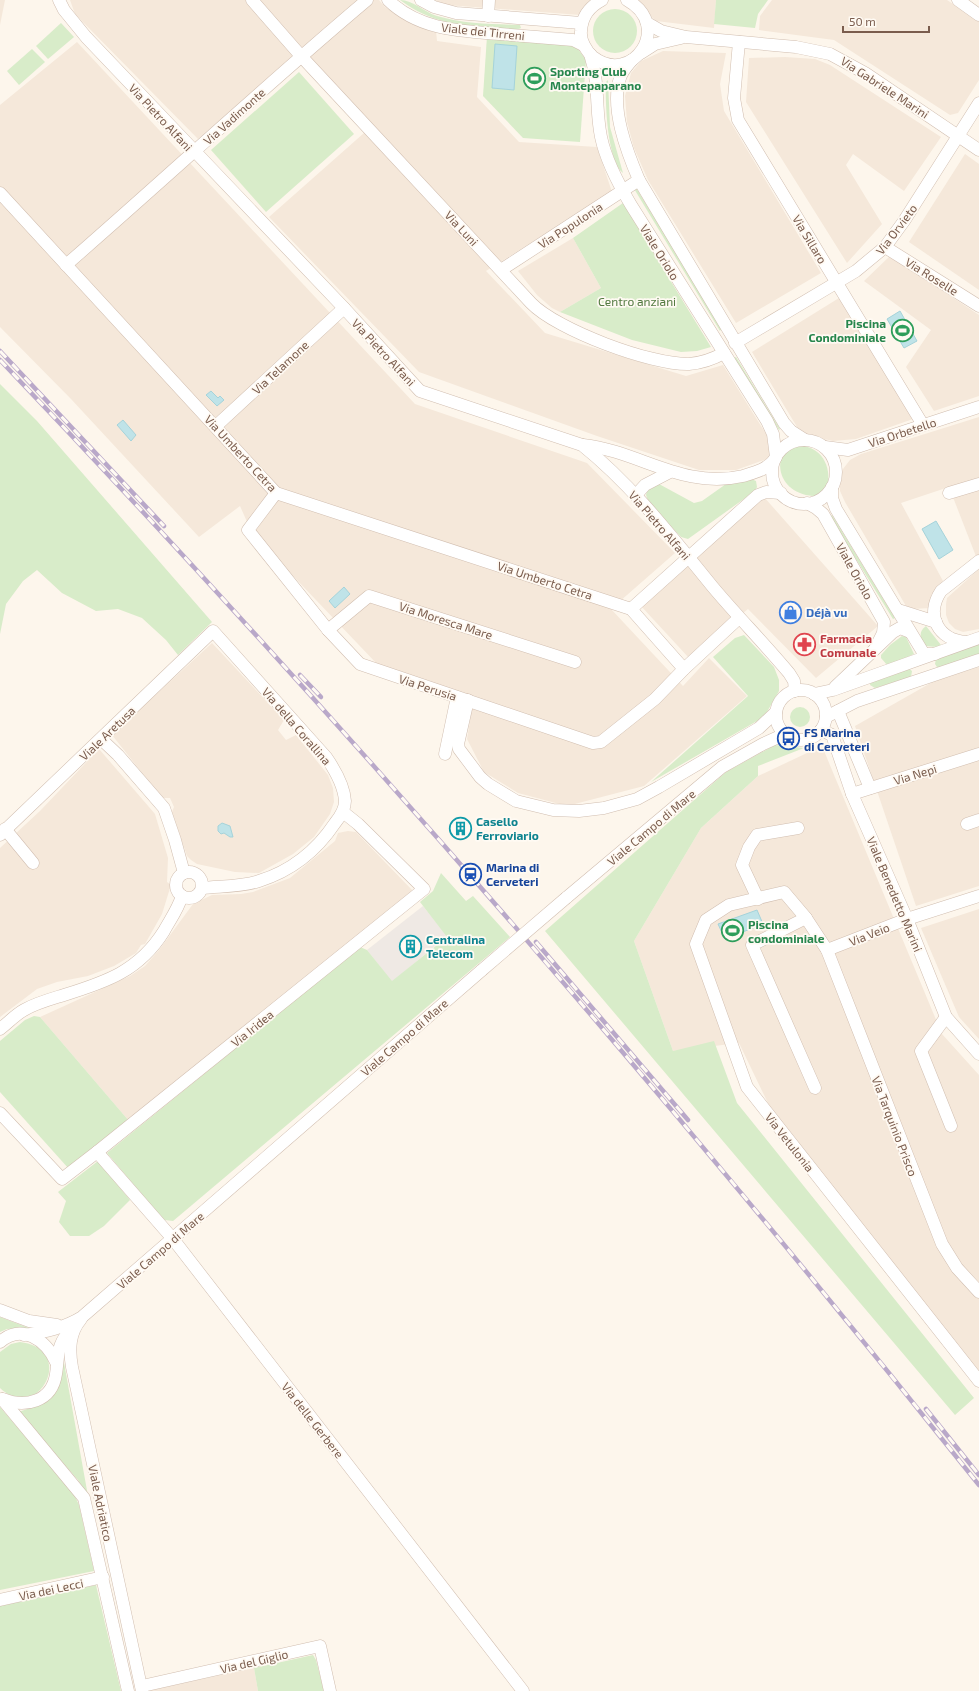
<svg xmlns="http://www.w3.org/2000/svg" width="979" height="1691" viewBox="0 0 979 1691" font-family="'Exo 2',sans-serif">
  <style>
    .residential { fill: #f5e8da }
    .industrial { fill: #efe9e4 }
    .green { fill: #d8ecc9 }
    .water { fill: #bfe3e8; stroke: #a5d3da }
    .lines { fill: none; stroke-linecap: round; stroke-linejoin: round }
    .minor-casing { stroke: #d1beb0; stroke-width: 13 }
    .minor { stroke: #fff; stroke-width: 12 }
    .rail-casing { stroke: #b9a8c9; stroke-width: 4.5 }
    .rail { stroke: #fffaf3; stroke-width: 3; stroke-dasharray: 9; stroke-linecap: butt }
    .minor-bridge-casing { stroke: #d1beb0; stroke-width: 13; stroke-linecap: butt }
    .minor-bridge { stroke: #fff; stroke-width: 12 }
    .labels { text-anchor: middle; dominant-baseline: central; stroke-width: 3.5; stroke-linejoin: round; paint-order: stroke }
    .street-label { font-size: 12px; fill: #7a5c4d; stroke: #fffaf3 }
    .leisure-label { font-size: 12px; font-weight: bold; fill: #27864d; stroke: #fffaf3; text-anchor: start }
    .park-label { font-size: 12px; fill: #537a41; stroke: #fffaf3 }
    .shop-label { font-size: 12px; font-weight: bold; fill: #366cbe; stroke: #fffaf3; text-anchor: start }
    .health-label { font-size: 12px; font-weight: bold; fill: #be3a42; stroke: #fffaf3; text-anchor: start }
    .transit-label { font-size: 12px; font-weight: bold; fill: #164399; stroke: #fffaf3; text-anchor: start }
    .culture-label { font-size: 12px; font-weight: bold; fill: #0d838f; stroke: #fffaf3; text-anchor: start }
  </style>
  <rect width="100%" height="100%" fill="#fdf6ec"/>
  <g class="residential">
    <path d="M0,0h5l-5,25z"/>
    <path d="M70,0h309l6,7 22,14 29,10 1,10 44,6 -4,50 42,45 78,5 15,45 -126,79 59,62 141,43 37,-11 48,77 -1,16 -34,12h-37l-102,-34 -178,-64 -150,-155 104,-92 -70,-75 -105,89 -123,-125z"/>
    <path d="M435,0h157l-12,15 -133,-10z"/>
    <path d="M634,0h82l-2,28 -58,-7z"/>
    <path d="M772,0h175l32,21v59l-21,33 -8,2 -116,-75 -75,-10 1,-14z"/>
    <path d="M77,42l338,362 172,59 88,90 -64,56 72,77 26,-28 38,38 -103,90 -77,20 -49,-13 -34,-21 -17,-33 7,-43 -96,-31 -126,-132 -12,-27 -41,31 -128,-138 -71,-72v-222z"/>
    <path d="M663,51l63,2 -6,31 4,27 97,162 -85,50 -88,-143 -14,-32 -7,-26 -2,-26 6,-23 10,-12z"/>
    <path d="M785,57l30,2 15,6 111,72 -37,54 -51,-37 -7,11 36,59 -35,39 -101,-161 3,-44z"/>
    <path d="M965,154l14,10v126l-70,-48z"/>
    <path d="M573,238l28,50 -41,24 -8,-4 -15,-13 -19,-24z"/>
    <path d="M890,256l89,59v81l-45,15 -28,-44 25,-37 -67,-49z"/>
    <path d="M839,298l74,121 -57,20 -23,2 -23,-5 -13,-9 -45,-75z"/>
    <path d="M979,417v147l-30,-77 -48,16 42,78 -12,14 1,13 -21,1 -5,-3 -61,-104 -5,-11v-12l3,-10 7,-9 11,-6z"/>
    <path d="M764,497l114,129 -62,52 -68,-69 -59,49 -48,-52z"/>
    <path d="M979,569v60l-16,3 -8,-3 -6,-6 -3,-8v-11l1,-6z"/>
    <path d="M212,643l72,77 -6,10 8,10 10,-5 32,40 5,13 1,14 -4,12 -16,23 -21,17 -34,19 -24,-1 -38,-8 -6,-4 -4,-4 -15,-44 2,-5 -4,-9h-8l-50,-63z"/>
    <path d="M979,667v219l-63,20 -61,-180 81,-46z"/>
    <path d="M822,746l120,288 37,41v296l-189,-222 -51,-106 -66,8 -39,-110 67,-113 57,-52z"/>
    <path d="M99,749l56,65 13,44 -1,24 4,3 -9,29 -17,30 -4,1 -5,8 -22,13 -26,10 -31,6 -20,7 -37,28v-169l40,-37z"/>
    <path d="M348,831l8,1 57,59 -284,230 -89,-104 90,-41 15,-10 14,-16 34,-46 19,-9 29,-1 12,-2 37,-14 45,-37 3,-8z"/>
    <path d="M979,909v130l-20,-22 -38,-89z"/>
    <path d="M254,1668l4,23h-108l1,-1z"/>
  </g>
  <path class="industrial" d="M423,906l24,30 -55,46 -25,-32z"/>
  <g class="green">
    <path d="M400,0c13,0 24,12 37,16 27,8 55,8 83,9l1,3c-6,3 -17,0 -24,0 -37,-2 -66,-5 -97,-28z"/>
    <path d="M716,0h52l-10,14 -3,14 -41,-4z"/>
    <circle cx="615" cy="31" r="22"/>
    <path d="M61,23l13,14 -26,22 -12,-13z"/>
    <path d="M487,36l86,6 13,18 -6,82 -57,-4 -40,-42z"/>
    <path d="M32,49l13,13 -26,23 -12,-14z"/>
    <path d="M299,72l55,62 -88,78 -55,-62z"/>
    <path d="M608,80l2,47 13,46c-16,-12 -18,-72 -17,-91z"/>
    <path d="M635,186l87,142 -2,3 -87,-144z"/>
    <path d="M623,203l88,144 -14,4 -16,1 -49,-12 -72,-28 41,-24 -28,-50z"/>
    <path d="M736,357l44,72 -1,1 -45,-72z"/>
    <path d="M0,384l37,37 175,201 -34,33 -12,-15 -24,-22 -24,-9 -22,2 -34,-18 -25,-23 -14,11 -17,23 -6,30z"/>
    <path d="M800,445c25,4 32,24 27,47l-6,4c-48,3 -52,-50 -21,-51z"/>
    <path d="M751,479l5,2 1,6 -2,4 -67,48 -7,-2 -32,-34 -3,-8 2,-7 11,-4 35,19 8,-2 24,-17z"/>
    <path d="M832,515l63,103 -2,1 -63,-102z"/>
    <path d="M926,626l15,19 -4,2 -12,-1c-5,-8 -7,-14 1,-20z"/>
    <path d="M744,635l30,32 5,13v11l-15,26 -113,65 97,-86 -35,-39 22,-19z"/>
    <path d="M902,636l4,1 8,17 -26,12 -7,-8v-3l9,-10z"/>
    <path d="M979,644v11l-38,12h-4l-2,-3 1,-5z"/>
    <path d="M908,668l4,3 -1,6 -36,11 -5,-3 1,-4z"/>
    <circle cx="800" cy="717" r="10"/>
    <path d="M775,745l29,3 -46,18v10l-57,52 -67,113 39,110 41,-10 23,62 237,295 -19,17 -410,-484 181,-159z"/>
    <path d="M441,873l25,28 7,-5 37,41 -331,279 -6,5 -8,-1 -5,-4 -53,-63 253,-206 7,3 25,31 55,-44 -27,-35 13,-11z"/>
    <path d="M34,1016l6,1 89,104 -60,48 -69,-77v-51l25,-21z"/>
    <path d="M98,1161l32,39 -26,26 -15,10h-19l-11,-14 7,-21 -8,-9z"/>
    <path d="M0,1317l29,11 -22,1 -7,3z"/>
    <path d="M20,1342c58,7 18,83 -20,46v-36l11,-8z"/>
    <path d="M63,1357l25,139 -10,-16 -60,-68 19,-6z"/>
    <path d="M0,1407l73,85 6,13 15,66 -94,19z"/>
    <path d="M96,1585l25,106h-121v-85z"/>
    <path d="M313,1655l3,5 8,31h-66l-4,-23z"/>
  </g>
  <g class="water">
    <path d="M495,44l22,2 -3,44 -22,-2z"/>
    <path d="M900,311l17,30 -13,7 -17,-29z"/>
    <path d="M211,391l7,7 2,-2 4,4 -7,6 -11,-11z"/>
    <path d="M123,420l13,15 -5,6 -14,-16z"/>
    <path d="M936,521l17,29 -14,9 -17,-30z"/>
    <path d="M344,587l6,7 -15,14 -6,-7z"/>
    <path d="M222,823l8,3 3,11h-3l-6,-4 -3,1 -3,-3v-5z"/>
    <path d="M757,910l6,14 -38,15 -7,-15z"/>
  </g>
  <g class="lines">
    <defs>
      <g id="minor">
        <path d="M59,0l5,10 22,27 258,271 76,83 162,54c50,40 90,92 130,141 25,30 52,57 77,87l5,8 1,10"/>
        <path d="M252,0l49,56 230,247c26,27 120,62 158,61 13,-1 24,-5 35,-11"/>
        <path d="M388,0c31,30 72,31 112,34 24,2 49,4 73,6l10,5"/>
        <path d="M421,0l13,7 22,6 125,10"/>
        <path d="M602,0c-13,7 -20,16 -21,31 -1,9 5,20 12,26 39,30 81,-31 34,-57"/>
        <path d="M958,0l21,15"/>
        <path d="M488,16l1,-16"/>
        <path d="M647,23l14,8 25,6 110,10 34,7 35,19 114,77"/>
        <path d="M739,42l-5,56 4,22 185,305"/>
        <path d="M641,53l14,-9 26,-6"/>
        <path d="M590,54c10,31 5,54 11,83 5,24 18,48 30,68l136,216 6,13 3,23"/>
        <path d="M632,60c-5,6 -10,11 -12,18 -10,30 7,74 19,102l145,243 7,8 14,9"/>
        <path d="M0,193l276,300 355,116 53,60 55,-51"/>
        <path d="M885,247l94,59"/>
        <path d="M66,265c101,-88 199,-179 301,-265"/>
        <path d="M501,270l138,-90"/>
        <path d="M735,343l121,-72 29,-24 19,-26 75,-118"/>
        <path d="M216,426l128,-118"/>
        <circle cx="804" cy="472" r="32"/>
        <path d="M583,445c56,6 100,45 160,31 13,-4 23,-6 32,-17"/>
        <path d="M825,447l23,3 131,-43"/>
        <path d="M832,487v11l4,11 88,145h11"/>
        <path d="M276,493l-28,37 80,100 32,34 233,79 8,-1 54,-43 29,-30"/>
        <path d="M949,493l30,-9"/>
        <path d="M636,495l9,-10 25,-13"/>
        <path d="M807,503l9,5 7,6 61,108 -1,11 -7,14"/>
        <path d="M631,609l127,-114 8,-3 15,1"/>
        <path d="M898,610l38,12"/>
        <path d="M328,630l41,-34 206,66"/>
        <path d="M966,642c-28,-2 -41,-27 -25,-51l38,-30"/>
        <path d="M835,687l58,-55 7,-4 10,4"/>
        <circle cx="801" cy="715" r="25"/>
        <path d="M814,694l19,-4 146,-52"/>
        <path d="M468,700l-10,44 1,5 21,28 8,7 28,17 37,9 26,1 25,-3 33,-9 22,-12 100,-59 17,-16"/>
        <path d="M838,711l32,77"/>
        <path d="M826,717l31,-16 122,-41"/>
        <path d="M821,730l11,5 20,59 55,125 39,98 33,37"/>
        <path d="M101,739l17,16 46,53 11,32 9,33"/>
        <path d="M445,754l12,-57"/>
        <path d="M852,794l127,-40"/>
        <path d="M967,824l12,-4"/>
        <path d="M5,829l28,34"/>
        <path d="M0,835l213,-204 113,126c9,13 18,28 19,44 0,9 -5,16 -10,22 -18,27 -44,48 -76,58 -18,6 -38,5 -57,7"/>
        <circle cx="189" cy="885" r="13"/>
        <path d="M566,898l156,-131 41,-23 22,-10"/>
        <path d="M758,899l-16,-34 7,-18 8,-12 41,-7"/>
        <path d="M806,918l-54,27 63,143"/>
        <path d="M827,950l80,-31 72,-23"/>
        <path d="M946,1017l-25,34 30,75"/>
        <path d="M0,1029c8,-6 15,-14 24,-19 12,-7 27,-11 40,-15 42,-13 75,-24 100,-64 6,-11 14,-22 18,-35"/>
        <path d="M0,1113l62,66 35,-27 327,-263 -66,-65 -15,-12"/>
        <path d="M97,1152l76,87 350,452"/>
        <path d="M979,1292l-22,-24 -15,-24 -115,-294 -21,-32 -22,-26 -55,13 -23,15 -10,24 51,143 232,294"/>
        <path d="M0,1310l29,11 28,4"/>
        <path d="M81,1319c-12,14 -12,31 -9,48l70,324"/>
        <path d="M24,1335c21,-3 40,-7 58,-18l400,-347"/>
        <path d="M0,1342c22,-19 46,-2 56,20"/>
        <path d="M2,1399l82,99 44,193"/>
        <path d="M3,1399c22,9 49,3 53,-25 3,-19 0,-30 16,-45"/>
        <path d="M0,1600l103,-23"/>
        <path d="M142,1686l178,-40 10,45"/>
      </g>
    </defs>
    <use href="#minor" class="minor-casing"/>
    <use href="#minor" class="minor"/>
    <defs>
      <g id="rail">
        <path d="M0,351l164,175"/>
        <path d="M0,360c343,360 669,736 979,1125"/>
        <path d="M300,675l21,22"/>
        <path d="M536,942l152,178"/>
        <path d="M926,1409l53,66"/>
      </g>
    </defs>
    <use href="#rail" class="rail-casing"/>
    <use href="#rail" class="rail"/>
    <defs>
      <path id="minor-bridge" d="M482,970l84,-72"/>
    </defs>
    <use href="#minor-bridge" class="minor-bridge-casing"/>
    <use href="#minor-bridge" class="minor-bridge"/>
  </g>
  <defs>
    <symbol id="stadium-ring" viewBox="-11 -11 22 22"><circle r="9.5" fill="#fffaf3" stroke="#2e9e5b" stroke-width="1.5"/><path d="M0-5a6.5 5 0 1 0 0 10a6.5 5 0 1 0 0-10ZM-3.5-1.8h7v3.6h-7Z" fill="#2e9e5b"/></symbol>
    <symbol id="shop-ring" viewBox="-11 -11 22 22"><circle r="9.5" fill="#fffaf3" stroke="#3f7fe0" stroke-width="1.5"/><path d="M-5-2.5h2.3a2.7 3.5 0 0 1 5.4 0H5L5.5 6h-11ZM-1.5-2.5h3a1.5 2.3 0 0 0-3 0Z" fill="#3f7fe0"/></symbol>
    <symbol id="pharmacy-ring" viewBox="-11 -11 22 22"><circle r="9.5" fill="#fffaf3" stroke="#e0444e" stroke-width="1.5"/><path d="M-2-6h4v4h4v4h-4v4h-4v-4h-4v-4h4Z" fill="#e0444e"/></symbol>
    <symbol id="bus-ring" viewBox="-11 -11 22 22"><circle r="9.5" fill="#fffaf3" stroke="#1a4fb4" stroke-width="1.5"/><path d="M-5-6H5V4H4V6H2V4H-2V6H-4V4H-5ZM-3.5-4V0h7V-4ZM-3.5 1.2v1.5H-2V1.2ZM2 1.2v1.5H3.5V1.2Z" fill="#1a4fb4"/></symbol>
    <symbol id="building-ring" viewBox="-11 -11 22 22"><circle r="9.5" fill="#fffaf3" stroke="#0f9aa8" stroke-width="1.5"/><path d="M-4-6H4V6H1V3H-1V6H-4ZM-2.5-4.3h1.7v1.8h-1.7ZM.8-4.3h1.7v1.8H.8ZM-2.5-1h1.7V.8h-1.7ZM.8-1h1.7V.8H.8Z" fill="#0f9aa8"/></symbol>
    <symbol id="station-ring" viewBox="-11 -11 22 22"><circle r="9.5" fill="#fffaf3" stroke="#1a4fb4" stroke-width="1.5"/><path d="M-3-6H3Q5-6 5-4V2Q5 4 3 4L4.5 6H3L1.5 4h-3L-3 6H-4.5L-3 4Q-5 4-5 2V-4Q-5-6-3-6ZM-3.5-4v3h7v-3ZM-3.5 1v1.5H-2V1ZM2 1v1.5H3.5V1Z" fill="#1a4fb4"/></symbol>
  </defs>
  <g fill-rule="evenodd">
    <use href="#stadium-ring" x="522" y="66" width="25" height="25"/>
    <use href="#stadium-ring" x="890" y="318" width="25" height="25"/>
    <use href="#shop-ring" x="778" y="600" width="25" height="25"/>
    <use href="#pharmacy-ring" x="792" y="632" width="25" height="25"/>
    <use href="#bus-ring" x="776" y="726" width="25" height="25"/>
    <use href="#building-ring" x="448" y="816" width="25" height="25"/>
    <use href="#station-ring" x="458" y="862" width="25" height="25"/>
    <use href="#stadium-ring" x="720" y="918" width="25" height="25"/>
    <use href="#building-ring" x="398" y="934" width="25" height="25"/>
  </g>
  <g class="labels">
    <g class="street-label">
      <text transform="translate(483 31) rotate(6)">Viale dei Tirreni</text>
      <text transform="translate(885 87) rotate(33)">Via Gabriele Marini</text>
      <text transform="translate(234 116) rotate(-42)">Via Vadimonte</text>
      <text transform="translate(161 117) rotate(47)">Via Pietro Alfani</text>
      <text transform="translate(570 225) rotate(-33)">Via Populonia</text>
      <text transform="translate(462 228) rotate(47)">Via Luni</text>
      <text transform="translate(896 229) rotate(-53)">Via Orvieto</text>
      <text transform="translate(810 239) rotate(59)">Via Sillaro</text>
      <text transform="translate(660 252) rotate(58)">Viale Oriolo</text>
      <text transform="translate(932 276) rotate(32)">Via Roselle</text>
      <text transform="translate(384 352) rotate(47)">Via Pietro Alfani</text>
      <text transform="translate(280 367) rotate(-43)">Via Telamone</text>
      <text transform="translate(902 432) rotate(-18)">Via Orbetello</text>
      <text transform="translate(241 453) rotate(47)">Via Umberto Cetra</text>
      <text transform="translate(660 525) rotate(49)">Via Pietro Alfani</text>
      <text transform="translate(855 571) rotate(61)">Viale Oriolo</text>
      <text transform="translate(545 580) rotate(18)">Via Umberto Cetra</text>
      <text transform="translate(446 620) rotate(18)">Via Moresca Mare</text>
      <text transform="translate(428 687) rotate(18)">Via Perusia</text>
      <text transform="translate(297 726) rotate(49)">Via della Corallina</text>
      <text transform="translate(107 733) rotate(-44)">Viale Aretusa</text>
      <text transform="translate(915 774) rotate(-17)">Via Nepi</text>
      <text transform="translate(651 827) rotate(-40)">Viale Campo di Mare</text>
      <text transform="translate(895 894) rotate(67)">Viale Benedetto Marini</text>
      <text transform="translate(869 934) rotate(-22)">Via Veio</text>
      <text transform="translate(252 1028) rotate(-39)">Via Iridea</text>
      <text transform="translate(404 1037) rotate(-41)">Viale Campo di Mare</text>
      <text transform="translate(895 1126) rotate(69)">Via Tarquinio Prisco</text>
      <text transform="translate(790 1142) rotate(52)">Via Vetulonia</text>
      <text transform="translate(160 1250) rotate(-41)">Viale Campo di Mare</text>
      <text transform="translate(313 1420) rotate(52)">Via delle Gerbere</text>
      <text transform="translate(101 1503) rotate(78)">Viale Adriatico</text>
      <text transform="translate(51 1589) rotate(-12)">Via dei Lecci</text>
      <text transform="translate(254 1661) rotate(-13)">Via del Giglio</text>
    </g>
    <g class="leisure-label">
      <text x="550" y="71">Sporting Club<tspan x="550" dy="14">Montepaparano</tspan></text>
      <text x="886" y="323" text-anchor="end">Piscina<tspan x="886" dy="14">Condominiale</tspan></text>
      <text x="748" y="924">Piscina<tspan x="748" dy="14">condominiale</tspan></text>
    </g>
    <g class="park-label">
      <text x="637" y="301">Centro anziani</text>
    </g>
    <g class="shop-label">
      <text x="806" y="612">Déjà vu</text>
    </g>
    <g class="health-label">
      <text x="820" y="638">Farmacia<tspan x="820" dy="14">Comunale</tspan></text>
    </g>
    <g class="transit-label">
      <text x="804" y="732">FS Marina<tspan x="804" dy="14">di Cerveteri</tspan></text>
      <text x="486" y="867">Marina di<tspan x="486" dy="14">Cerveteri</tspan></text>
    </g>
    <g class="culture-label">
      <text x="476" y="821">Casello<tspan x="476" dy="14">Ferroviario</tspan></text>
      <text x="426" y="939">Centralina<tspan x="426" dy="14">Telecom</tspan></text>
    </g>
  </g>
  <path d="M843 26v6h86v-6" fill="none" stroke="#7a5c4d" stroke-width="2"/>
  <text x="849" y="26" font-size="12" fill="#7a5c4d" stroke="#fffaf3" stroke-width="3" paint-order="stroke">50 m</text>
</svg>
